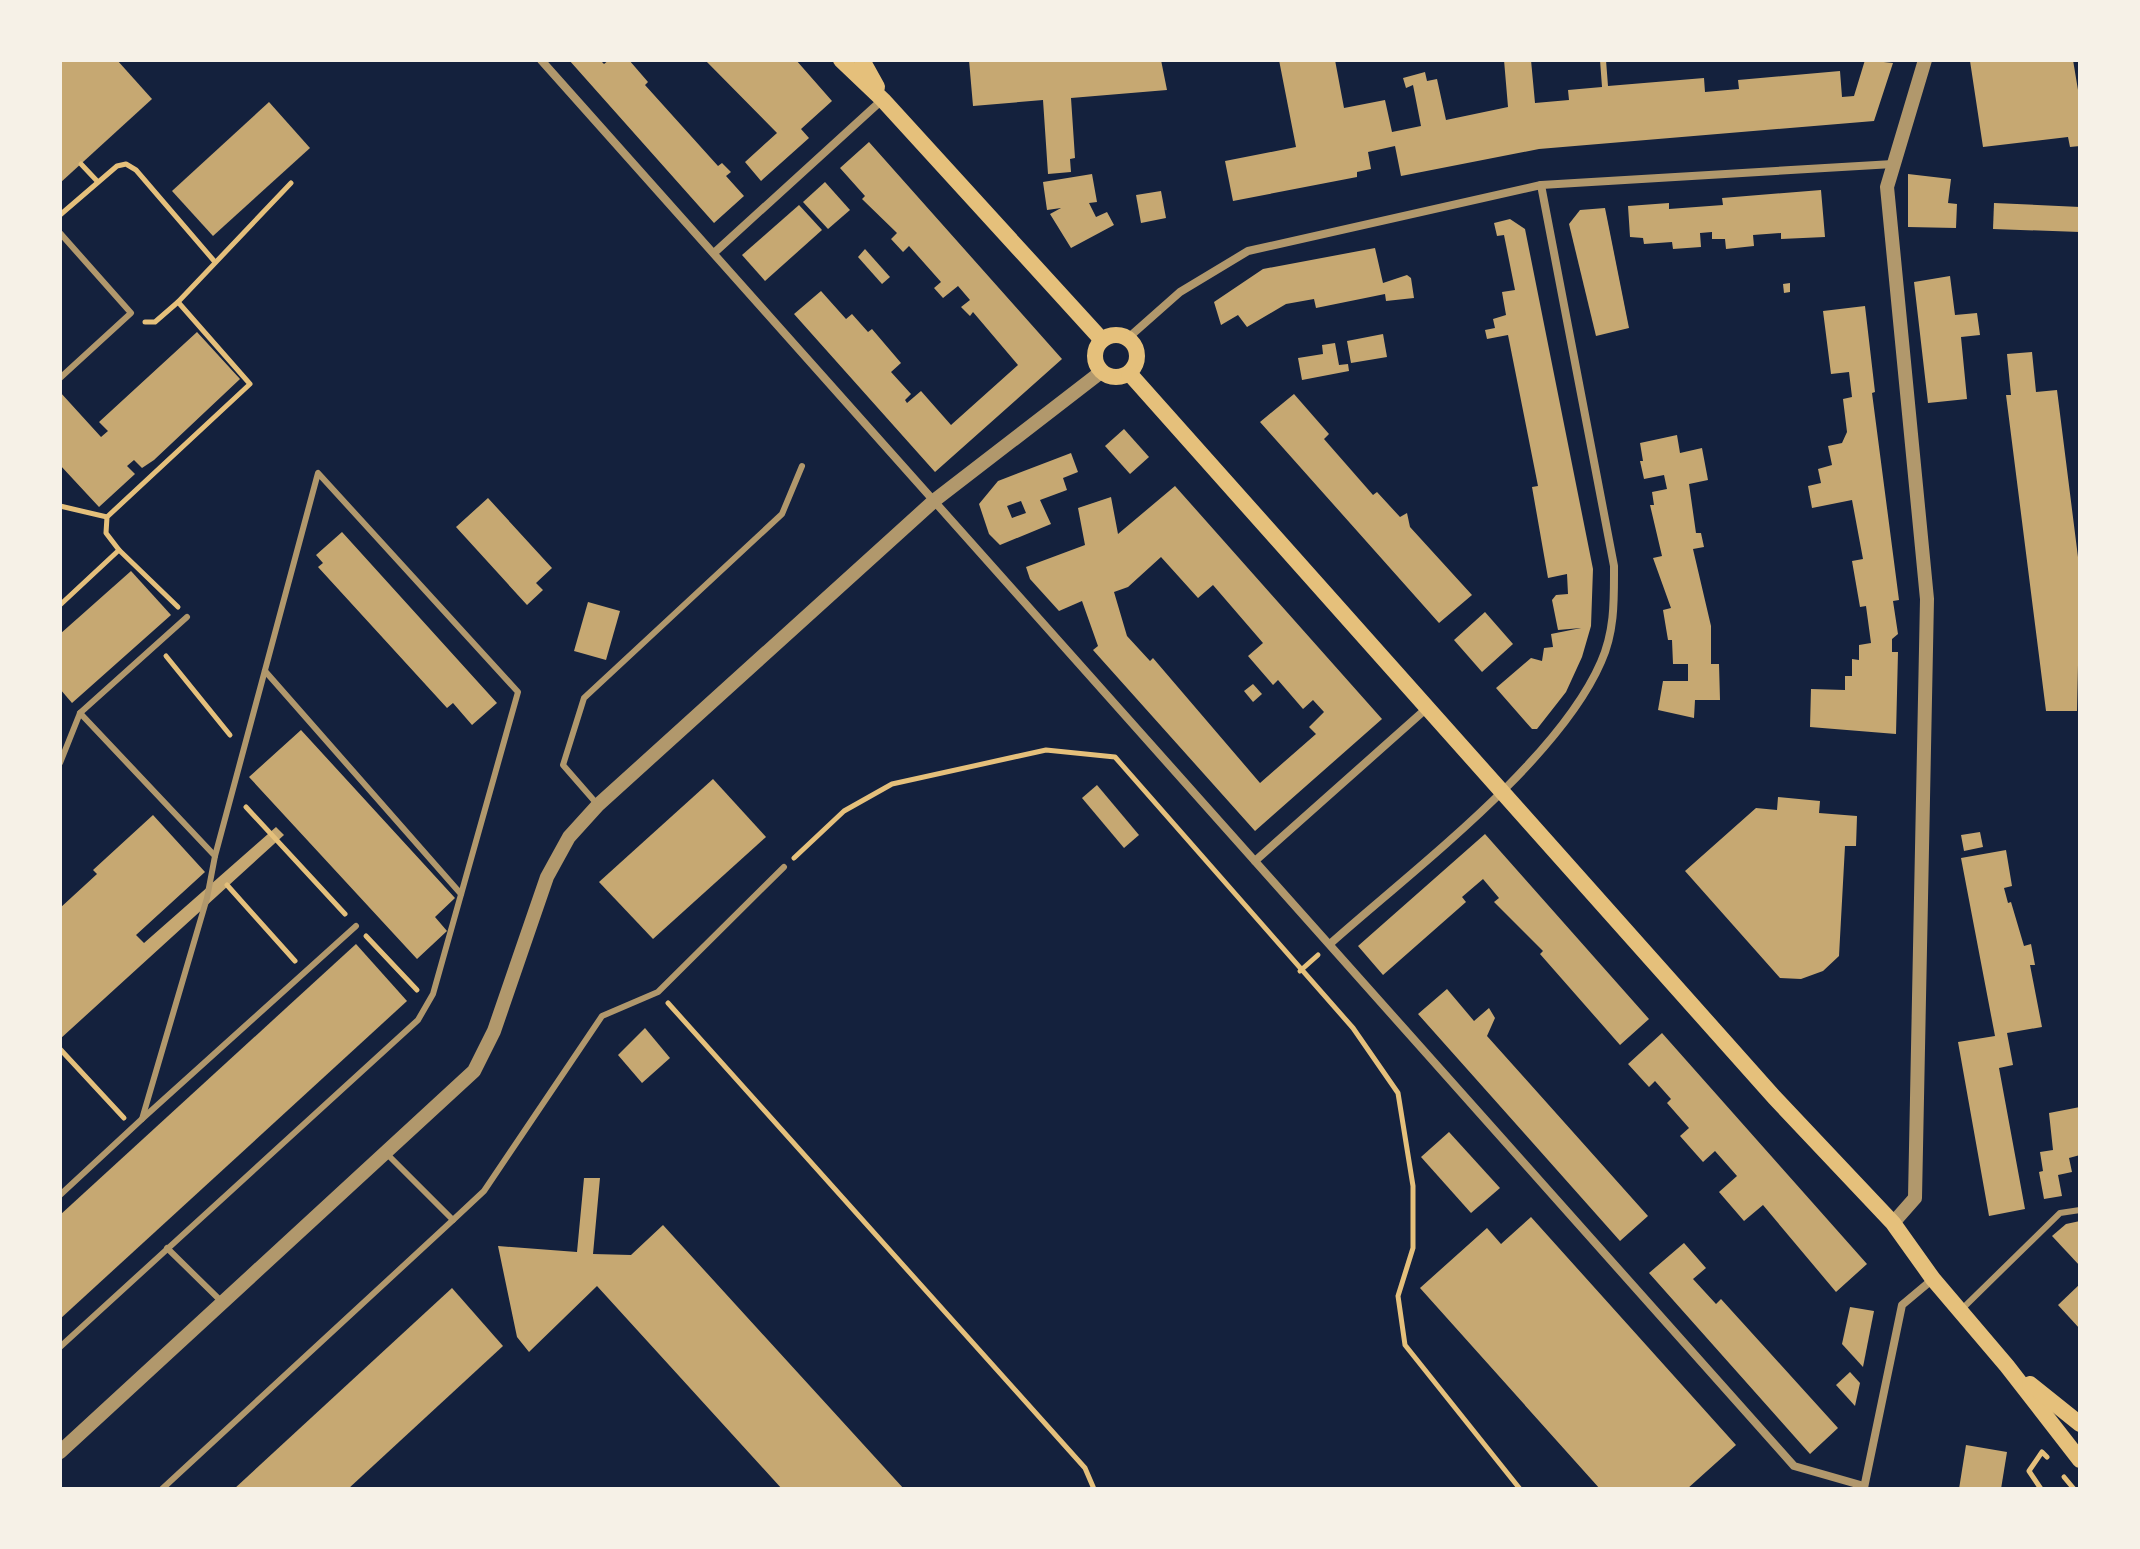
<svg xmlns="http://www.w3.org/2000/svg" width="2140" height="1549" viewBox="0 0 2140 1549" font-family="Manrope,sans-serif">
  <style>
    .building { fill: #c6a872; fill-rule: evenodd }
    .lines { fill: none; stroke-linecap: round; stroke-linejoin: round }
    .path { stroke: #e5c07b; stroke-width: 5 }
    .service { stroke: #b1986c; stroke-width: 6 }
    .minor { stroke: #b1986c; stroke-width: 8 }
    .tertiary { stroke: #b1986c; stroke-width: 14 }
    .secondary { stroke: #e5c07b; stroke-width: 16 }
  </style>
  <rect width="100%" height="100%" fill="#14213d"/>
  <g class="building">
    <path d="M60,60h57l35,39 -92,84z"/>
    <path d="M569,60h31l4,4 5,-4h20l19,22 -3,3 73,81 4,-3 9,9 -5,4 18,20 -30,27z"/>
    <path d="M705,60h91l36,41 -31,28 8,9 -48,43 -16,-19 32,-29z"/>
    <path d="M969,60h192l6,30 -96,8 4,60 -5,1 1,13 -23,2 -5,-74 -70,6z"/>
    <path d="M1279,60h56l9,48 41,-8 7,32 29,-6 -8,-41 -7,3 -3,-10 22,-6 2,9 10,-2 9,41 62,-13 -4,-47h27l4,43 34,-3 -1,-10 34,-3 -2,-27h6l2,26 96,-8 1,14 34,-3 -1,-9 102,-9 2,26 12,-1 11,-36 28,3 -19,58 -335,28 -138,27 -6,-30 -27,6 3,17 -14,3v5l-124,24 -8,-40 71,-14z"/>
    <path d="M2073,60l7,42v44l-10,1 -2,-10 -85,10 -13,-86z"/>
    <path d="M269,102l41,46 -97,88 -41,-45z"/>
    <path d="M869,142l193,217 -127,113 -141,-158 27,-23 25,28 6,-5 16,18 4,-3 29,34 -10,9 20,22 -6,6 2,3 14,-12 30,34 67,-60 -45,-53 -3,4 -9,-9 9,-7 -12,-14 -15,12 -9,-10 7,-6 -32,-36 -6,6 -12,-13 6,-6 -35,-34 3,-3 -25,-28z"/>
    <path d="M1092,174l5,28 -8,1 7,14 11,-5 7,13 -43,23 -21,-34 11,-6 -14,2 -4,-28z"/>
    <path d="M1908,174l43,5 -3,24 9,1 -1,24 -48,-1z"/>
    <path d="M825,182l25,28 -22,19 -25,-27z"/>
    <path d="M1821,190l4,47 -44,2v-6l-28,2 1,11 -28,3 -1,-10h-13v-7l-12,1 1,14 -28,2 -1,-7 -28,2 -1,-6 -13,-1 -2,-31 41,-3v6l54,-4 -1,-7z"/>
    <path d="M1161,191l5,27 -25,5 -5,-28z"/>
    <path d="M1994,203l86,4v25l-87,-3z"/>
    <path d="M799,205l23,25 -57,51 -23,-26z"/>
    <path d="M1605,208l24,120 -33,8 -27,-112 11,-14z"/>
    <path d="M1510,219l15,10 68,340 -2,57 -9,31 -16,35 -29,37h-5l-36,-41 35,-30 11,3 2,-13 9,-1 -2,-13 30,-6 -23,2 -6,-30 4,-5 12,-1 -1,-20 -19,4 -16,-91 6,-1 -30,-151 -21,4 -2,-9 10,-2 -2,-9 13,-4 -4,-23 13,-2 -11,-55 -7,1 -3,-13z"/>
    <path d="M1375,248l8,35 24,-8 4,3 3,20 -28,3 -1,-7 -69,14 -2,-9 -28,5 -39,23 -9,-12 -17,10 -7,-23 49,-33z"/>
    <path d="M865,249l25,28 -8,7 -24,-27z"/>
    <path d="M1950,276l5,39 22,-2 3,22 -19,2 6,62 -39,4 -14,-121z"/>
    <path d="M1790,283v9l-6,1 -1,-9z"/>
    <path d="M1865,306l10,86 -3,1 27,207 -6,1 5,33 -6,5v13h6l-2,82 -86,-7 1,-38 34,1v-14h7v-17l7,1v-15l12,-2 -5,-37 -6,1 -8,-46 11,-2 -11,-59 -40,8 -4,-22 13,-3 -3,-14 14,-4 -4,-19 14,-3 5,-11 -4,-33 9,-2 -3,-25 -18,2 -8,-63z"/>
    <path d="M197,332l43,47 -86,81 -12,8 -8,-8 -7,6 8,8 -36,33 -39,-42v-73l41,45 7,-6 -9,-9z"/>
    <path d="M1383,334l4,23 -36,6 -4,-22z"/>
    <path d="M1335,343l4,22 9,-1 1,7 -47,9 -4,-22 25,-4 -1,-9z"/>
    <path d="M2032,352l4,40 21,-2 23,183 -3,138h-31l-40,-316h5l-4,-41z"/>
    <path d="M1294,394l35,40 -5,5 49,56 4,-3 23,25 7,-4 3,14 62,68 -33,28 -179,-201z"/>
    <path d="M1124,429l25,28 -19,17 -25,-28z"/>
    <path d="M1677,435l3,18 22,-5 6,32 -19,4 7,49h5l3,14 -11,2 18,77v38h8l1,36h-25l-1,18 -36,-8 5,-29h25v-17h-15l-1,-24h-4l-5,-30 8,-2 -18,-50 9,-2 -12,-51h4l-2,-13 15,-3 -3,-14 -20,4 -4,-18h3l-3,-18z"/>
    <path d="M1071,453l7,19 -15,6 4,12 -27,10 11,24 -51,21 -11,-11 -10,-30 19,-23zM1021,501l5,12 -14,5 -5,-12z"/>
    <path d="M1175,486l207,233 -127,112 -162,-181 5,-4 -16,-45 -23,10 -29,-32 -4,-12 59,-22 -7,-37 33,-11 7,37zM1161,557l37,41 15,-13 50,58 -15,13 25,29 5,-5 25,29 10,-9 11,12 -15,15 7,7 -56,49 -107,-125 -3,3 -23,-25 -13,-44 14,-5z"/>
    <path d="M488,498l64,70 -16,15 7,7 -16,15 -71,-78z"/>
    <path d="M342,532l155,171 -25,22 -19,-22 -6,5 -129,-141 5,-4 -7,-8z"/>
    <path d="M131,571l40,44 -99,88 -12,-14v-55z"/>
    <path d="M588,602l32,9 -14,49 -32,-9z"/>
    <path d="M1485,612l28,32 -31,28 -28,-32z"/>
    <path d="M1253,684l9,10 -9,8 -9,-11z"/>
    <path d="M301,730l154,168 -20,19 12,14 -30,28 -168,-182z"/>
    <path d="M713,779l53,58 -113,102 -54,-57z"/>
    <path d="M1097,785l42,50 -15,13 -42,-50z"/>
    <path d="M1778,797l42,4 -1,12 38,3 -1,30h-11l-6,110 -16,15 -22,8 -21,-1 -95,-107 71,-63 21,2z"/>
    <path d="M153,815l52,57 -69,63 8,8 132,-116 8,8 -224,204v-131l37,-34 -4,-4z"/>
    <path d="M1980,832l3,15 -19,4 -3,-16z"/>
    <path d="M1485,834l164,185 -29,26 -80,-91 3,-3 -49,-49 5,-4 -16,-19 -21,18 4,5 -83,73 -25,-29z"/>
    <path d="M2006,850l6,36 -8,2 4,15 3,-1 13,44 7,-2 4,21h-5l12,62 -35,6 6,32 -14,3 26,141 -36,7 -31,-174 37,-6 -34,-178z"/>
    <path d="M356,944l51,57 -347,318v-104z"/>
    <path d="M1447,989l27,32 15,-13 6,10 -8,18 161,180 -28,25 -202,-227z"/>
    <path d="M645,1028l25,30 -28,25 -24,-28z"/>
    <path d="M1662,1033l205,231 -31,28 -73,-87 -19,16 -25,-29 18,-16 -22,-25 -12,11 -23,-26 9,-8 -22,-25 4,-4 -16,-18 -6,6 -21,-23z"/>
    <path d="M2080,1107v48l-11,3 3,14 -14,3 4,21 -18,3 -5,-27 4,-1 -3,-19 13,-2 -4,-37z"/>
    <path d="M1449,1132l51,56 -29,25 -50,-56z"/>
    <path d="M584,1178h16l-7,76 38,1 32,-30 241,264h-122l-185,-203 -68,66 -12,-15 -19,-91 79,6z"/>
    <path d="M1531,1217l205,228 -49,44h-87l-180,-201 67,-60 14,16z"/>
    <path d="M2080,1221v45l-28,-30 14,-12z"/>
    <path d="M1684,1243l22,25 -13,11 23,25 5,-5 117,129 -28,26 -161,-181z"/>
    <path d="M2080,1284v45l-22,-24z"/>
    <path d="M452,1288l51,58 -155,143h-114z"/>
    <path d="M1850,1307l24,4 -11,56 -21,-23z"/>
    <path d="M1850,1372l10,11 -5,23 -19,-21z"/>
    <path d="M1966,1445l41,7 -6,37h-42z"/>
  </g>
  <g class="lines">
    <g class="path">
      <path d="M81,164l17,18"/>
      <path d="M60,215l57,-49 9,-2 10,6 79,92"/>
      <path d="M178,302l113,-119"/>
      <path d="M60,506l47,11"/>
      <path d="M119,550l-13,-17 1,-16 143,-133 -72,-82 -23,20h-10"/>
      <path d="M60,605l59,-55 59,57"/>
      <path d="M166,656l64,79"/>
      <path d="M246,807l99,107"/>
      <path d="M794,858l50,-47 48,-27 154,-34 69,7 238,271 45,65 15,93v62l-15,48 7,49 115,144"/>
      <path d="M227,885l68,76"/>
      <path d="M366,936l51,54"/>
      <path d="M1300,971l18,-16"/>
      <path d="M668,1003l417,465 9,21"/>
      <path d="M60,1049l64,69"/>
      <path d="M2064,1477l10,12"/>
      <path d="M2041,1489l-12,-18 13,-19 5,5"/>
    </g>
    <g class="service">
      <path d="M60,233l71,80 -71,65"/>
      <path d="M265,671l196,223"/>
      <path d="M60,763l20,-50 107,-96"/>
      <path d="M597,804l-34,-39 21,-67 198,-184 20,-48"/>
      <path d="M142,1119l214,-193"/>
      <path d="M60,1195l82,-76 65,-221 8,-42 -135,-143"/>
      <path d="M453,1220l31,-29 118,-175 56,-24 126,-125"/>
      <path d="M167,1248l55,54"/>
      <path d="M1962,1309l98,-96 20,-3"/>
      <path d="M60,1347l358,-327 15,-26 85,-302 -200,-219 -103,383"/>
      <path d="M162,1489l291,-269 -67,-67"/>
    </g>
    <g class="minor">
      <path d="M541,60l1253,1406 70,20"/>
      <path d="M714,253l168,-153"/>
      <path d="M1128,338l52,-46 68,-41 293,-66 352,-21"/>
      <path d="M1255,861l172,-153"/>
      <path d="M1331,943c82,-73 227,-182 270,-281 14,-31 13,-63 13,-96l-73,-381"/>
      <path d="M1864,1488l38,-183 31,-26"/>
    </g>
    <g class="tertiary">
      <path d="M1893,1223l22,-25 12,-599 -40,-412 38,-127"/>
      <path d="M60,1452l414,-381 20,-40 53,-154 22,-40 29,-32 337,-305 166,-128"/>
    </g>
    <g class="secondary">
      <path d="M841,60l42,40 219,240"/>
      <path d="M862,60l15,27"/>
      <circle cx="1116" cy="356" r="21"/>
      <path d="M1129,373l645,724 119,126 40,56 74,87 73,94"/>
      <path d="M2030,1384l50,40"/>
    </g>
  </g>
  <rect width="2140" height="1549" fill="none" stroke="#f6f1e7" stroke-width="124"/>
</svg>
